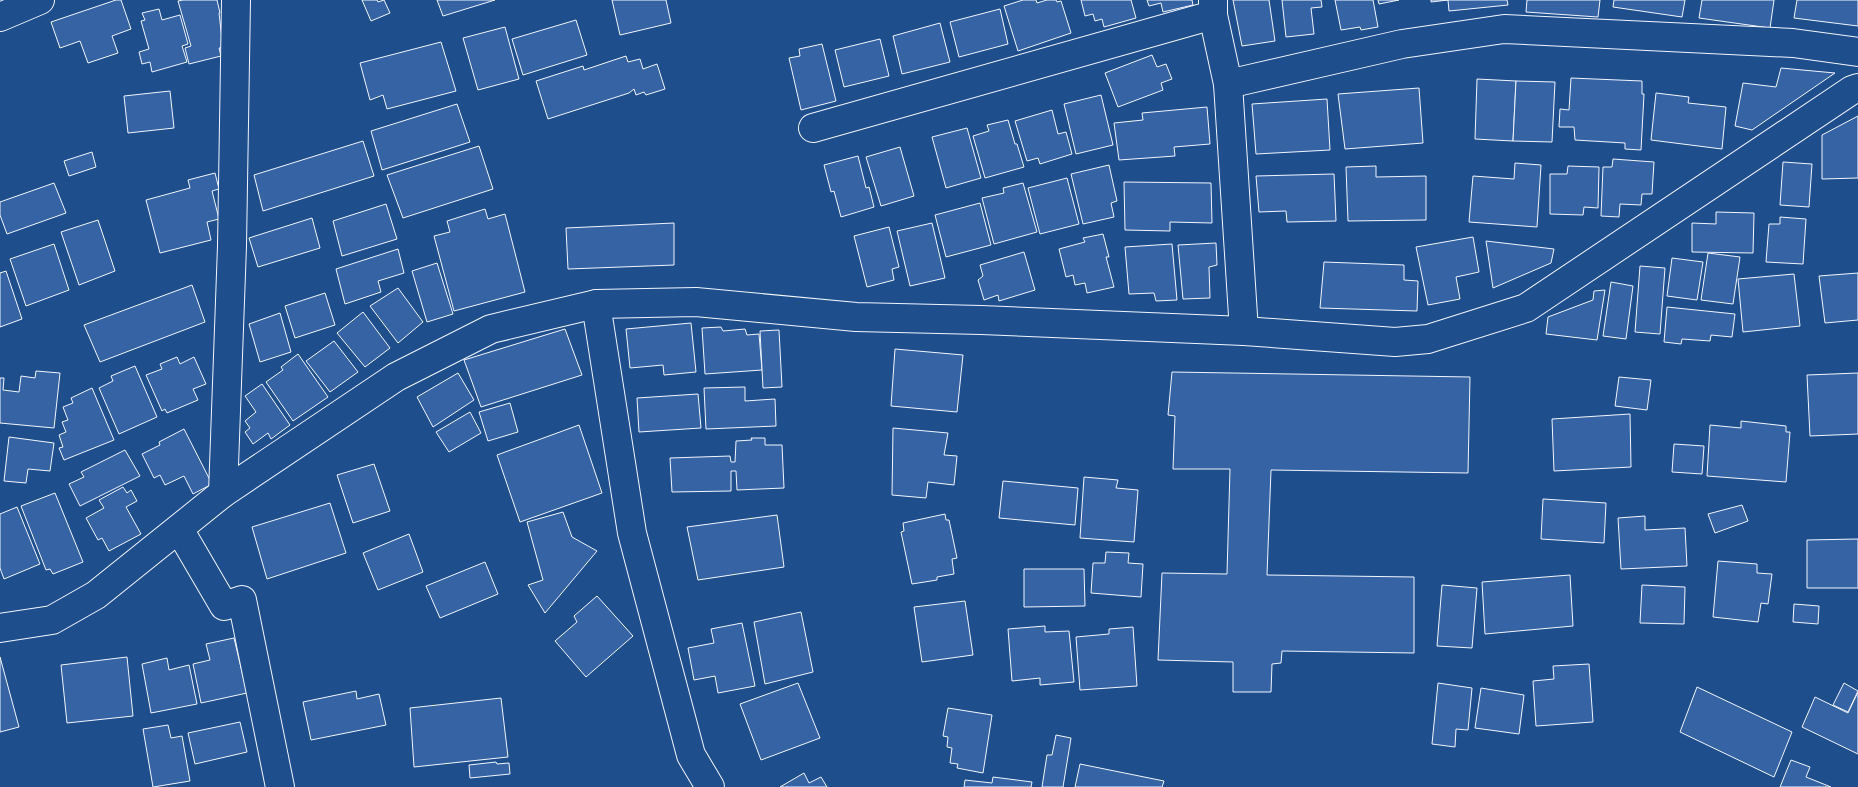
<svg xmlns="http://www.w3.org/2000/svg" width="1858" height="787" viewBox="0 0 1858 787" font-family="Signika,sans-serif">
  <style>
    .building { fill: #3563a3; stroke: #f2f6ff }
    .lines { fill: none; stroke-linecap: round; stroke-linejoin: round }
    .minor-casing { stroke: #f2f6ff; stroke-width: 30 }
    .minor { stroke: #1f4e8c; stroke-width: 28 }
  </style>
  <rect width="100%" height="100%" fill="#1f4e8c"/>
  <g class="building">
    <path d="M116,0h5l10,29 -19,7 6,17 -30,10 -8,-22 -20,7 -9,-26z"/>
    <path d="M183,0h34l3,13h-1l4,35h-4l2,8 -32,8 -4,-16 6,-2 -13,-45z"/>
    <path d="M362,0h15l1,2 6,-2 6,13 -19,8z"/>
    <path d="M437,0h58l-52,16z"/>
    <path d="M612,0h54l5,23 -51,12z"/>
    <path d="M1023,0h13l1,3 10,-3h9l1,2 4,-1 10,32 -53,18 -14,-45z"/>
    <path d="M1081,0h50l5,18 -32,9 -2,-8 -7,2 -2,-7 -8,2z"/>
    <path d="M1147,0h45l1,5 -30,7 -2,-9 -12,3z"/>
    <path d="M1233,0h36l6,41 -33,5z"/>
    <path d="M1282,0h39l1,7 -11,1 3,26 -28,3z"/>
    <path d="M1335,0h38l5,27 -17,3 -1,-3 -19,3z"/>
    <path d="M1378,0h21l-20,4z"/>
    <path d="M1431,0h76l1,5 -59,6 -1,-11 -17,2z"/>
    <path d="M1527,0h73l-2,17 -72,-5z"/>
    <path d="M1614,0h71l-3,17 -69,-10z"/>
    <path d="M1702,0h72l-4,28 -71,-10z"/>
    <path d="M1797,0h61v26l-64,-8z"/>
    <path d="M159,9l3,11 18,-5 8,29 -6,2 5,16 -35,10 -2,-10 -8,2 -3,-12 10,-3 -8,-28 4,-1 -3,-7z"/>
    <path d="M1000,9l8,35 -49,13 -9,-35z"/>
    <path d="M576,20l11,35 -64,20 -11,-36z"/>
    <path d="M940,23l10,39 -48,12 -9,-38z"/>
    <path d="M505,27l14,52 -41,11 -15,-52z"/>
    <path d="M880,39l9,37 -45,11 -9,-37z"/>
    <path d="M441,42l15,49 -69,18 -4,-14 -13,5 -10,-37z"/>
    <path d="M822,44l14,57 -35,9 -12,-52 11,-2 -1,-7z"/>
    <path d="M1152,55l5,12 9,-3 6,15 -11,4 2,7 -45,17 -13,-34z"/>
    <path d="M626,56l2,6 12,-3 3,10 14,-5 8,25 -19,6 -2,-3 -8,3 -2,-6 -5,4 -81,26 -12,-38 47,-15 1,4z"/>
    <path d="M1781,68l54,5 -83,57 -17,-4 8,-43 33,4z"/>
    <path d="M1571,78l71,3v13h2l-3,56 -16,-1v-6l-50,-3 -1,-13h-15l1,-18 9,1z"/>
    <path d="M1477,79l39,2 -3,60 -38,-2z"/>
    <path d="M1516,81l39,1 -3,60 -39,-1z"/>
    <path d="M1419,88l4,55 -78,6 -7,-55z"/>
    <path d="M170,91l4,37 -46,5 -4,-37z"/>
    <path d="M1656,93l33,4 -1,6 38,4 -4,42 -71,-9z"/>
    <path d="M1101,95l12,50 -37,9 -12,-50z"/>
    <path d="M1327,99l3,51 -74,4 -4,-50z"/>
    <path d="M457,104l13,38 -88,28 -11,-39z"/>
    <path d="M1207,107l3,37 -36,3 1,9 -56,4 -5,-37 29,-3 -1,-7z"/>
    <path d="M1052,110l6,24 8,-2 6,22 -32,10 -2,-6 -11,3 -12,-40z"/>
    <path d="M1858,116v62l-36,1v-44z"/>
    <path d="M1008,120l7,24h2l7,23 -39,11 -12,-42 16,-5 -2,-6z"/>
    <path d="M967,128l14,50 -35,10 -14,-51z"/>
    <path d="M363,141l11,35 -111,35 -9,-36z"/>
    <path d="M479,146l14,43 -90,29 -16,-43z"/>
    <path d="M900,147l14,49 -33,10 -15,-49z"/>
    <path d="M92,152l4,15 -27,9 -5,-15z"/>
    <path d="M858,156l8,32 3,-1 5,20 -33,10 -7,-26 -3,1 -7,-27z"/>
    <path d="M1613,159l41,3 -2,32h-10l-1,11 -21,-1 -1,13 -18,-1 2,-49h9z"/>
    <path d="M1783,162l29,2 -3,43 -29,-2z"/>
    <path d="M1515,163l26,2 -4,62 -68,-5 4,-46 41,3z"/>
    <path d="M1109,165l8,36 -6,2 3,14 -31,7 -12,-50z"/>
    <path d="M1376,166v11l50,-1v44l-78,1 -2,-54z"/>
    <path d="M1568,166l31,1 -1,41 -14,-1 -1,8 -33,-1v-40h17z"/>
    <path d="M215,173l4,16 -7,2 7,28 -12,3 4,18 -51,13 -14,-53 44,-12 -2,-8z"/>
    <path d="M1334,174l2,47 -49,1 -1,-11 -27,1 -3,-36z"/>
    <path d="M1067,178l12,46 -39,10 -12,-46z"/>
    <path d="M1124,182l87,1 1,40 -42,-1v9l-45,-1z"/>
    <path d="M54,183l12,30 -59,21 -7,-19v-13z"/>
    <path d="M1023,183l14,49 -43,12 -12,-46 22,-5 -1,-5z"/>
    <path d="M980,203l11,42 -45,12 -11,-42z"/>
    <path d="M386,204l11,35 -55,17 -9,-35z"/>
    <path d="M485,209l3,10 17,-5 20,78 -71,19 -20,-75 16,-4 -3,-11z"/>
    <path d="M1716,212l38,1 -1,40 -61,-1v-29l24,1z"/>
    <path d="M1780,217l26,2 -3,45 -37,-2 3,-38h11z"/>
    <path d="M312,218l8,30 -62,19 -9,-29z"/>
    <path d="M98,220l17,51 -36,14 -18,-53z"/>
    <path d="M674,223v42l-106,4 -2,-41z"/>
    <path d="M932,223l13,55 -35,8 -13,-55z"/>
    <path d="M889,227l10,40 -7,2 2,11 -27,7 -13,-51z"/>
    <path d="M1103,234l6,23h-3l8,30 -27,6 -2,-10 -10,2 -2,-10 -7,2 -7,-28 26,-7 -2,-4z"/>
    <path d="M1473,237l6,35 -23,5 4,22 -32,6 -12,-58z"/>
    <path d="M1486,241l68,8 -3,14 -58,25z"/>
    <path d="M1216,243l1,22 -8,2 1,31 -27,1 -5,-54z"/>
    <path d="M54,244l15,46 -43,16 -16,-47z"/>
    <path d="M1172,244l5,56 -21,1 -2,-8 -25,1 -4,-47z"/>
    <path d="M398,249l6,24 -26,8 3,11 -36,12 -9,-35z"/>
    <path d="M1024,252l11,38 -36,11 -1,-6 -14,5 -6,-20 5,-4 -3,-11z"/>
    <path d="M1708,253l32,4 -7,47 -32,-4z"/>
    <path d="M1672,258l31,4 -6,38 -30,-4z"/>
    <path d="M1324,262l80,3v15l14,1 -1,30 -97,-3z"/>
    <path d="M437,263l16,51 -26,8 -15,-51z"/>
    <path d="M1640,266l25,2 -5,66 -25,-2z"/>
    <path d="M6,271l16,48 -22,8v-54z"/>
    <path d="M1858,273v47l-33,3 -6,-47z"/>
    <path d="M1794,274l6,52 -57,6 -5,-53z"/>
    <path d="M1611,282l22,4 -7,53 -23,-3z"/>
    <path d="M192,285l13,37 -105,40 -16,-37z"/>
    <path d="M398,288l25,34 -25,21 -28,-37z"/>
    <path d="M1605,290l-8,50 -51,-6 2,-17 45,-17 1,-9z"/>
    <path d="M325,293l10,32 -40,13 -10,-32z"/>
    <path d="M1667,307l68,7 -3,23 -21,-2 -1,6 -28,-2 -1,5 -17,-2z"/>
    <path d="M363,312l27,36 -25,19 -28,-34z"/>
    <path d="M280,313l11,39 -31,10 -11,-38z"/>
    <path d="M691,323l5,49 -32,3 -1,-10 -33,3 -4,-39z"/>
    <path d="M721,327l2,4 22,-2 2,6 12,-1 3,36 -57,4 -3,-46z"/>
    <path d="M565,329l17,46 -101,32 -17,-47z"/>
    <path d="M779,330l3,57 -19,1 -3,-57z"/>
    <path d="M334,341l24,31 -28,20 -24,-31z"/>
    <path d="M895,349l68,6 -6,57 -66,-6z"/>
    <path d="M298,354l30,43 -35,24 -27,-39 17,-12 -2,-3z"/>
    <path d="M177,357l3,7 14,-7 12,27 -13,5 5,11 -31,13 -2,-4 -3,2 -16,-36 16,-6 -2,-5z"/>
    <path d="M135,366l22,51 -38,17 -20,-46 14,-7 -2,-5z"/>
    <path d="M36,371l24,2 -6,55 -54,-5v-45h4l-1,12 16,2 2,-16 14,2z"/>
    <path d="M1172,372l298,5 -2,96 -197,-3 -4,105 147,2v76l-132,-2 -1,12 -9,1 -1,28h-38v-30l-75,-2 4,-87 65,1 3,-105h-57l2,-53 -7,-1z"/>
    <path d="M458,373l16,27 -41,27 -16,-30z"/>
    <path d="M1858,373v61l-48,2 -3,-61z"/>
    <path d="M1619,377l32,3 -4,30 -32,-4z"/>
    <path d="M262,384l28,41 -19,14 -3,-6 -15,11 -8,-12 5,-4 -5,-7 11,-9 -11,-16z"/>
    <path d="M745,387v14l30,-2 1,27 -70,3 -2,-41z"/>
    <path d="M92,388l22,52 -50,20 -5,-12 4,-1 -4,-12 7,-3 -4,-10 6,-2 -5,-13 10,-4 -2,-5z"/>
    <path d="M698,394l3,34 -62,4 -2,-34z"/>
    <path d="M510,403l8,29 -30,9 -9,-29z"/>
    <path d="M470,412l11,21 -32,19 -13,-20z"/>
    <path d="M1630,414l1,53 -77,4 -2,-52z"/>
    <path d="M1741,421l45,5v6h4l-4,50 -79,-6 3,-51 31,3z"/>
    <path d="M579,425l23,68 -82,29 -23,-67z"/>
    <path d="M893,428l55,5 -4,22 13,1 -3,29 -26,-3 -2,16 -34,-3z"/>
    <path d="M184,429l28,55 -19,10 -9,-18 -19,9 -5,-10 -6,3 -12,-24 18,-9 -1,-3z"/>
    <path d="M9,437l45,6 -4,28 -22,-2 -2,14 -22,-2z"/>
    <path d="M751,438h14v7h17l2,43 -47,2 -1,-19h-5v20l-59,1 -2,-34 60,-2 1,6h4l1,-21 16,-1z"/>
    <path d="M1674,444l30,2 -2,28 -30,-2z"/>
    <path d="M125,450l15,26 -60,30 -11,-22 15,-7 -3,-5z"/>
    <path d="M374,464l16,47 -37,12 -16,-48z"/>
    <path d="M1084,477l34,3 -2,8 22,2 -4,52 -54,-4z"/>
    <path d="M1003,481l75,7 -3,37 -76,-7z"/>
    <path d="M123,487l4,6 4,-3 6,11 -11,6 15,27 -32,17 -7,-13 -4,2 -12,-22 18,-10 -5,-8z"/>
    <path d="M55,493l28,69 -30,12 -3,-5 -4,1 -25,-64z"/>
    <path d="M1543,499l63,4 -2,40 -63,-4z"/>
    <path d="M330,503l16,50 -79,26 -15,-52z"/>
    <path d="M1742,505l6,16 -33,12 -7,-19z"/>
    <path d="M17,507l23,57 -36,15 -4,-11v-54z"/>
    <path d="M563,512l9,25 25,14 -52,62 -17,-28 15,-5 -16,-58z"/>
    <path d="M945,514l1,6h3l8,38 -5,1 2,15 -17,3v3l-25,4 -11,-52 3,-1 -1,-8z"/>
    <path d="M777,515l7,52 -86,13 -11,-53z"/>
    <path d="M1645,516v14l40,-2 2,38 -66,3 -3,-51z"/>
    <path d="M409,534l14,38 -45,18 -15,-37z"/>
    <path d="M1858,539v49h-51v-48z"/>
    <path d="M1106,552l23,1 -1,10 15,1 -2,33 -50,-4 2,-30h12z"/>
    <path d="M1718,561l39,3v9l15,1 -4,30 -7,-1 -3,19 -45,-5z"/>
    <path d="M485,562l13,32 -58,24 -14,-32z"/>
    <path d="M1024,569h60l1,37 -61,1z"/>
    <path d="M1570,575l3,51 -88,8 -3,-52z"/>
    <path d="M1442,585l35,3 -5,60 -35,-2z"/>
    <path d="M1642,585l43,2 -1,37 -44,-1z"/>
    <path d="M597,596l36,40 -47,41 -31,-36 22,-19 -3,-6z"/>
    <path d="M965,601l8,54 -51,7 -8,-55z"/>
    <path d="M1794,604l25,2 -1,18 -25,-2z"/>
    <path d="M801,612l12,60 -48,12 -11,-62z"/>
    <path d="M742,623l13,63 -37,7 -3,-17 -21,4 -6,-32 26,-5 -3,-14z"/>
    <path d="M1045,626v6l24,-1 5,51 -34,3v-7l-28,3 -4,-52z"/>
    <path d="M1133,627l4,59 -57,4 -4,-53 33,-3v-5z"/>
    <path d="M234,638l13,55 -46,10 -8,-39 17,-4 -4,-16z"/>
    <path d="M0,657l19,70 -19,5z"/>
    <path d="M127,657l6,59 -66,7 -6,-58z"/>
    <path d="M167,658l2,12 20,-5 8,39 -46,9 -9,-49z"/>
    <path d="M1589,664l4,58 -57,4 -3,-45 21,-2 -1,-13z"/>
    <path d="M798,683l22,55 -59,22 -21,-56z"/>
    <path d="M1438,683l34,5 -4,42 -12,-1 -1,18 -23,-3z"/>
    <path d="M1844,683l14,8 -10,21 -15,-7z"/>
    <path d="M1697,687l95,45 -18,45 -94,-45z"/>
    <path d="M1481,688l43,7 -5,39 -44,-6z"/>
    <path d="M356,691l1,8 22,-5 7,31 -75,15 -8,-38z"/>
    <path d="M1858,692v62l-56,-27 13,-30 33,16z"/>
    <path d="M501,698l7,59 -94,10 -4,-59z"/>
    <path d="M948,708l44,7 -9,58 -26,-5 1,-4 -8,-1 2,-15 -5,-1 1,-10 -5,-1z"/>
    <path d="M240,722l7,30 -52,12 -7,-31z"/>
    <path d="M168,725l3,13 11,-2 8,45 -37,6 -10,-58z"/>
    <path d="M1056,735l15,3 -8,49h-21l5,-32h5z"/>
    <path d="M1791,760l19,7 -4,10 25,10h-51z"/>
    <path d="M496,762l1,2 12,-1 1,11 -40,4 -1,-13z"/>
    <path d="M1080,764l84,17 -2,6h-87z"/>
    <path d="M804,773l5,10 12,-6 6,10h-47z"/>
    <path d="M993,777l39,5 -1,5h-67l1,-7 27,3z"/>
  </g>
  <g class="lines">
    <defs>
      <g id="minor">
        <path d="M1213,0v15l15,69 16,247"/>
        <path d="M0,17l40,-17"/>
        <path d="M1228,84l174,-40 102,-15 289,14 65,9"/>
        <path d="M813,128l400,-113"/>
        <path d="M596,304l36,229 59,222 19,32"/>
        <path d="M223,493l9,-247 4,-246"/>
        <path d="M179,529l45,77 18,-6 38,187"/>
        <path d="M0,628l52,-8 44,-25 127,-102 173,-116 95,-48 105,-25 100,-2 160,15 125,3 263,11 151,11 33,-3 98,-31 326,-218 6,-2"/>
      </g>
    </defs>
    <use href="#minor" class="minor-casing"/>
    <use href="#minor" class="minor"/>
  </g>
</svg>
